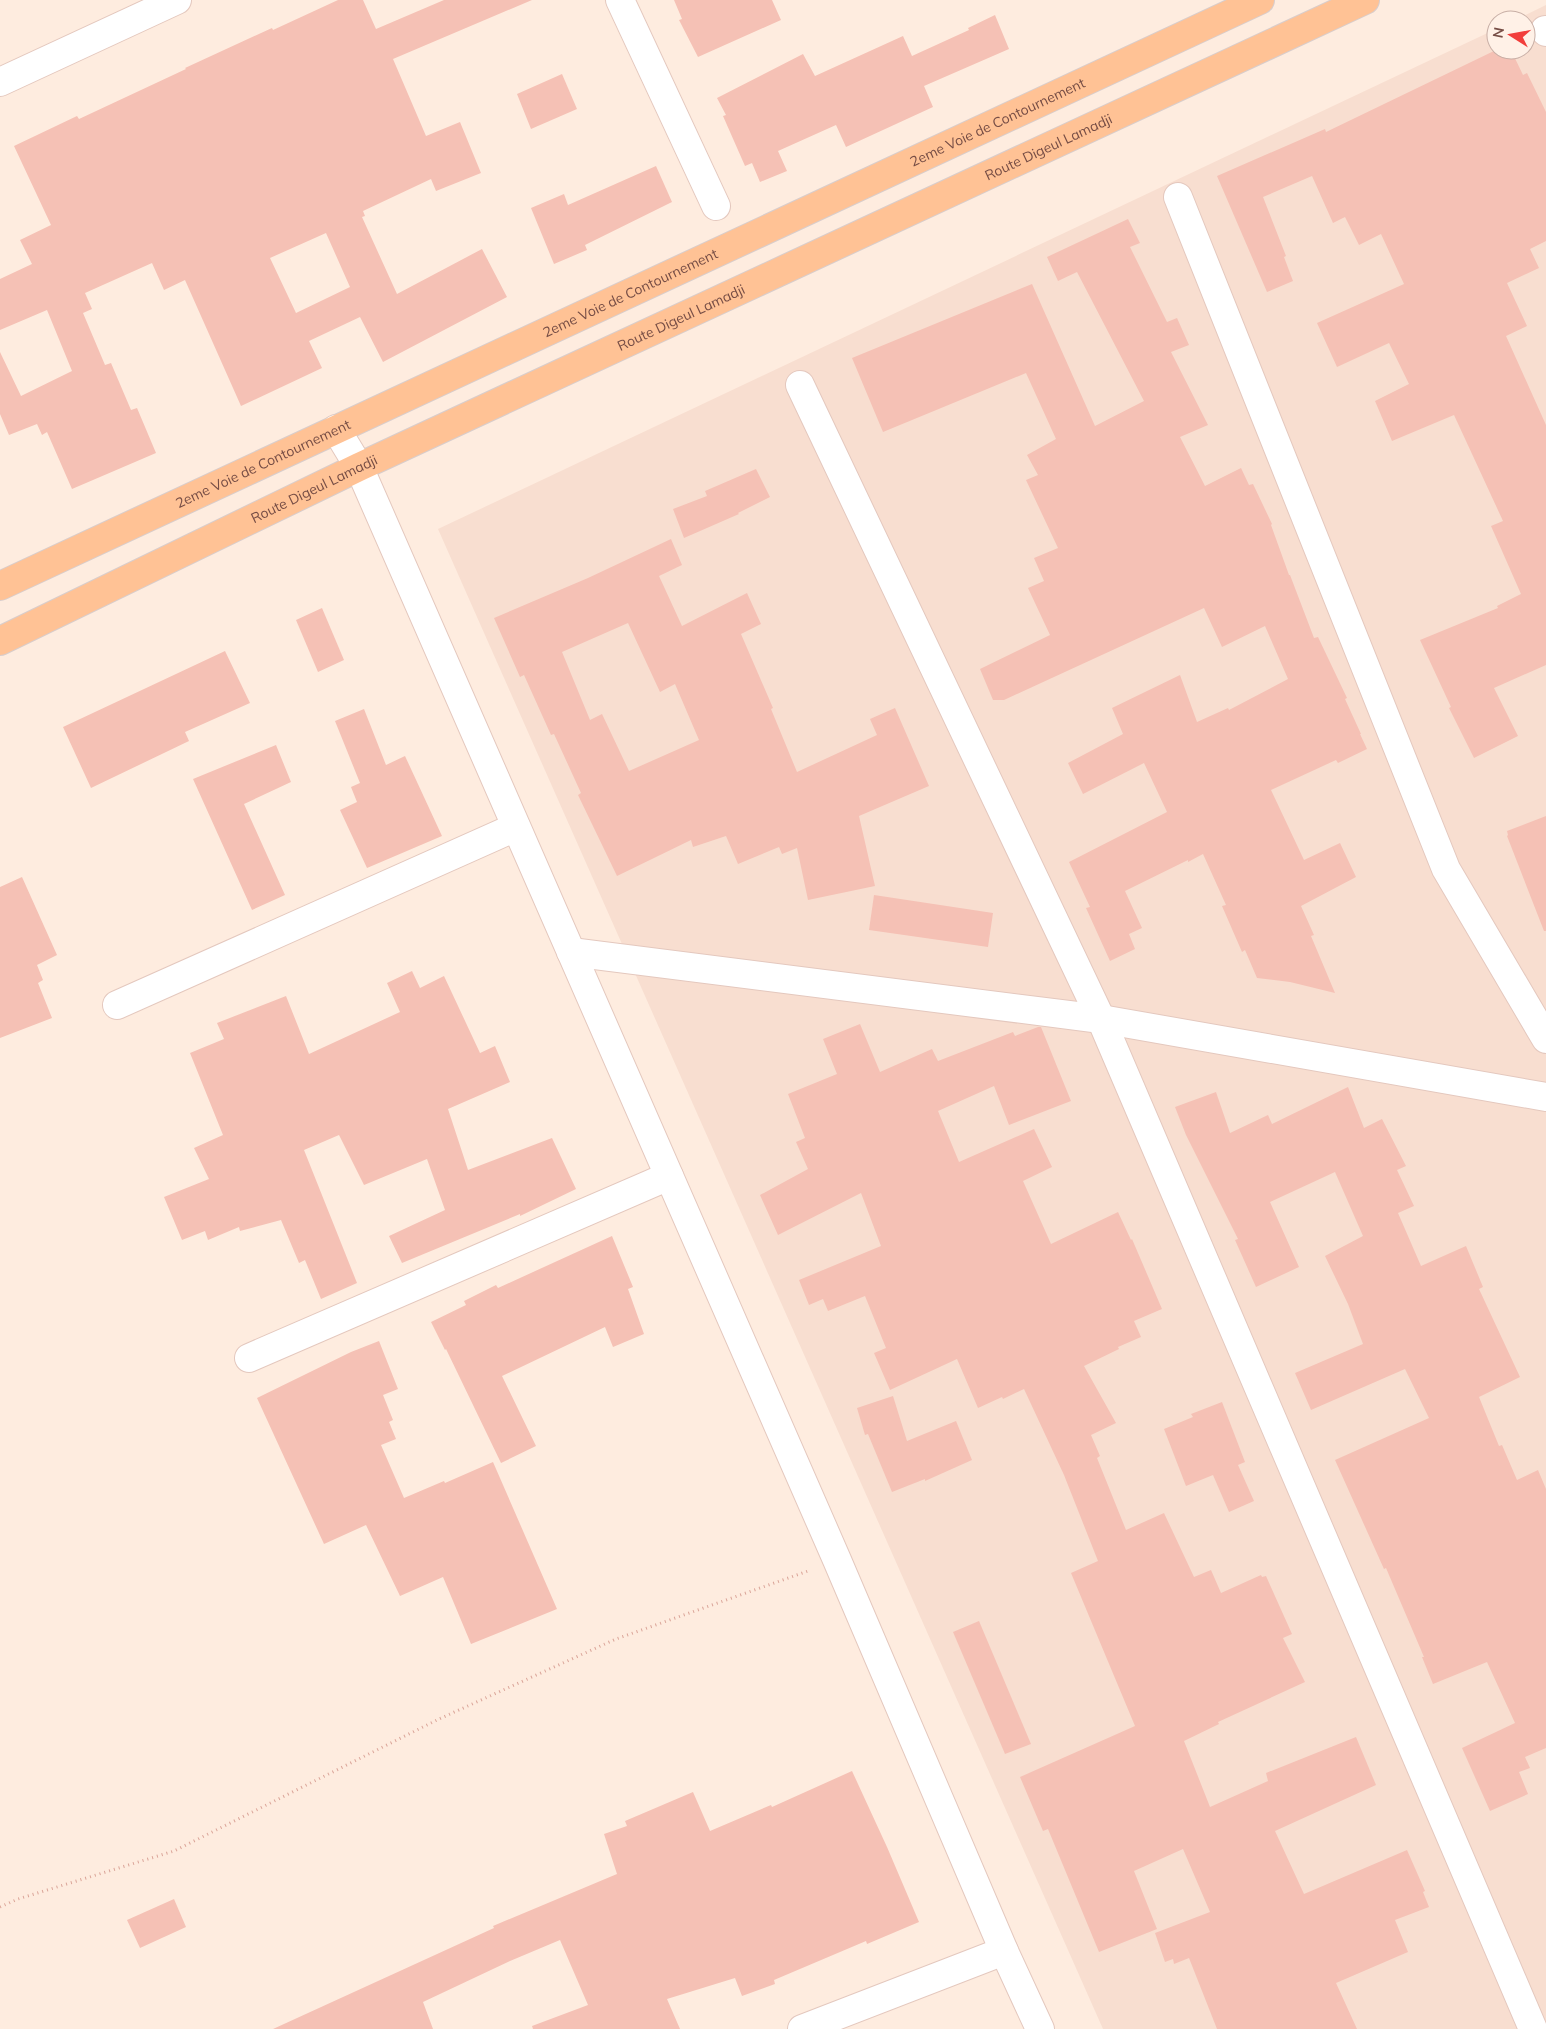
<svg xmlns="http://www.w3.org/2000/svg" width="1546" height="2029" viewBox="0 0 1546 2029" font-family="Mulish,sans-serif">
  <style>
    .residential { fill: #f8ded0 }
    .building { fill: #f5c1b5; fill-rule: evenodd }
    .lines { fill: none; stroke-linecap: round; stroke-linejoin: round }
    .minor-casing { stroke: #e4c8be; stroke-width: 30 }
    .major-casing { stroke: #d9cdcb; stroke-width: 30 }
    .path { stroke: #daa498; stroke-width: 3; stroke-dasharray: 1 4; stroke-linecap: butt }
    .minor { stroke: #fff; stroke-width: 28 }
    .major { stroke: #ffc295; stroke-width: 28 }
    .labels { text-anchor: middle; dominant-baseline: central; stroke-width: 5; stroke-linejoin: round; paint-order: stroke }
    .street-label { font-size: 14px; fill: #764d45; stroke: #fff1e7 }
  </style>
  <rect width="100%" height="100%" fill="#feecdf"/>
  <path class="residential" d="M1546,5v2024h-443l-665,-1500 1058,-500v21h30v-30h-11z"/>
  <g class="building">
    <path d="M338,0h25l13,29 68,-29h88l-139,59 33,77 34,-14 21,51 -45,18 -5,-12 -68,32 2,5 -3,1 35,77 85,-45 25,48 -124,65 -23,-45 -51,24 13,27 -81,38 -56,-126 -21,10 -12,-27 -67,30 7,16 -9,4 22,52 6,-2 20,47 6,-2 19,45 -84,36 -25,-57 -5,3 -5,-11 -28,11 -9,-21v-62l21,44 51,-25 -25,-61 -47,20v-51l32,-15 -12,-24 31,-15 -37,-79 63,-30 2,3 107,-50 -1,-1 87,-40 1,2zM326,233l24,54 -54,26 -26,-55z"/>
    <path d="M674,0h98l9,20 -83,37 -19,-37 3,-1z"/>
    <path d="M995,15l14,34 -85,37 9,21 -87,40 -10,-22 -58,26 9,20 -27,11 -8,-19 -7,3 -22,-50 3,-1 -9,-17 86,-44 12,22 88,-40 9,20 57,-26 -1,-2z"/>
    <path d="M1496,50h15l12,25 4,-2 19,39v129l-16,8 9,19 -32,15 20,43 -21,10 40,89v240l-52,23 24,48 -44,22 -25,-50 2,-1 -31,-67 78,-32 -1,-2 24,-12 -30,-68 12,-5 -49,-106 -62,26 -17,-40 34,-17 -20,-41 -52,24 -20,-44 87,-39 -23,-50 -22,11 -14,-28 -12,6 -21,-47 -49,21 23,59 -2,1 9,24 -26,11 -50,-116 108,-47 1,3z"/>
    <path d="M562,74l15,35 -46,20 -14,-35z"/>
    <path d="M656,166l16,36 -87,43 2,5 -33,14 -23,-56 33,-14 4,11z"/>
    <path d="M1128,219l12,24 -10,4 37,75 10,-4 12,27 -18,7 37,73 -28,12 25,49 36,-18 8,17 4,-1 19,40 -1,1 18,50h1l24,63 4,-1 29,61 -2,1 16,35h-1l7,15 -29,14 -2,-3 -65,30 33,70 36,-17 16,34 -55,29 13,29 -3,1 24,57 -45,-11 -33,-4 -12,-28 -3,2 -20,-46 4,-1 -23,-51 -15,8v-2l-63,31 17,37 -13,6 6,15 -25,12 -24,-53 4,-1 -21,-45 98,-50 -23,-49 -61,31 -15,-31 55,-29 -11,-26 68,-33 17,47 31,-14 1,2 59,-31 -23,-53 -43,21 -18,-39 -200,92h-11l-13,-31 70,-34 -22,-47 16,-7 -10,-23 24,-10 -32,-68 12,-5 -11,-20 29,-16 -30,-66 -143,59 -31,-74 180,-74 63,142 49,-25 -67,-129 -19,9 -11,-24z"/>
    <path d="M756,469l14,28 -32,16 1,1 -55,24 -11,-29 34,-13 -2,-5z"/>
    <path d="M671,539l11,26 -23,11 23,50 65,-33 14,31 -20,10 32,74 -2,1 26,63 80,-37 -7,-16 25,-11 34,78 -70,30 16,70 -67,14 -11,-52 -15,6 -3,-7 -41,17 -12,-28 -33,11 -2,-7 -74,36 -39,-81 3,-2 -27,-59 -3,1 -27,-60 -4,2 -26,-59 94,-40zM628,623l32,69 15,-8 24,56 -70,31 -27,-57 -12,6 -28,-68z"/>
    <path d="M322,608l22,52 -26,12 -22,-52z"/>
    <path d="M225,651l25,52 -65,29 4,9 -98,47 -28,-61z"/>
    <path d="M364,709l22,56 19,-9 37,80 -75,32 -27,-58 17,-8 -6,-15 9,-4 -25,-62z"/>
    <path d="M276,745l15,37 -47,22 41,91 -33,15 -59,-131z"/>
    <path d="M1546,816v115h-2l-37,-95 1,-1 -1,-4z"/>
    <path d="M22,877l35,78 -20,10 6,15 -5,3 14,35 -52,20v-151z"/>
    <path d="M874,895l119,18 -5,34 -119,-17z"/>
    <path d="M412,971l8,17 24,-12 36,77 15,-7 15,36 -62,27 20,61 84,-32 24,51 -56,27v-2l-118,49 -13,-27 56,-26 -18,-51 -63,26 -25,-50 -35,15 53,133 -36,16 -16,-39 -6,3 -18,-43 -41,11 -1,-4 -31,13 -3,-9 -23,9 -18,-43 45,-18 -15,-31 29,-13 -33,-82 34,-14 -7,-16 69,-27 23,58 91,-42 -13,-29z"/>
    <path d="M860,1024l20,48 52,-23 6,12 75,-29 2,4 23,-9h3l30,74 -62,24 -15,-39 -56,25 21,51 75,-33 18,38 -29,14 28,63 67,-32 13,28 1,-1 30,70 -28,12 7,16 -23,10 1,2 -35,17 32,57 -25,12 9,21 -3,2 29,72 38,-17 30,64 17,-7 10,23 40,-18 1,2 4,-1 26,58 -9,4 22,44 -87,40 1,2 -35,17 26,66 58,-26 -2,-8 90,-36 20,48 -101,46 29,63 103,-44 18,41 -2,1 6,15 -34,13 13,32 -72,31 21,46h-140l-28,-71 -15,6 -1,-5 -8,3 -10,-29 55,-21 -27,-63 -49,22 23,58 -58,23 -51,-123 -5,2 -23,-54 115,-51 -64,-153 27,-12 -34,-86 -40,-86 -21,10 -1,-2 -24,11 -21,-49 -67,31 -16,-37 12,-5 -21,-52 -37,15 -5,-12 -14,6 -10,-25 82,-34 -20,-53 -83,42 -18,-40 48,-26 -12,-27 9,-4 -17,-44 49,-20 -14,-35z"/>
    <path d="M1348,1087l16,41 18,-9 24,47 -9,4 17,36 -16,7 23,53 45,-20 17,41 -4,2 41,88 -41,20 20,49 3,-1 15,35 21,-10 8,19v259l-21,9 5,11 -11,4 9,22 -38,17 -28,-63 53,-25 -28,-61 -54,22 -11,-27h2l-38,-89 -2,1 -49,-109 94,-42 -24,-49 -94,41 -16,-37 68,-29 -15,-40 -23,-48 38,-20 -28,-64 -65,30 29,65 -43,20 -21,-47 3,-1 -52,-104 -11,-28 41,-15 14,41 38,-18 4,9z"/>
    <path d="M612,1236l21,51 -5,2 16,45 -31,13 -8,-20 -103,49 34,70 -35,17 -55,-114 -1,1 -14,-28 35,-17 -2,-4 32,-16 2,3z"/>
    <path d="M379,1341l19,48 -15,6 10,25 -4,2 7,17 -15,6 23,53 40,-17 1,2 48,-21 64,147 -86,35 -28,-67 -43,19 -34,-71 -42,19 -67,-146 94,-46z"/>
    <path d="M893,1396l14,45 49,-20 16,39 -47,21v-2l-33,13 -24,-58 -3,1 -8,-27z"/>
    <path d="M1222,1402l23,60 -7,3 16,36 -25,11 -16,-37 -27,11 -22,-57 29,-12 -2,-3z"/>
    <path d="M979,1621l52,123 -26,10 -52,-122z"/>
    <path d="M852,1771l35,76 32,75 -52,22 -1,-3 -92,39 1,4 -33,12 -7,-18 -68,21 13,30h-147l-1,-3 56,-21 -28,-65 -50,21 -87,41 10,27h-160l221,-101 -1,-2 124,-52 -13,-40 23,-8 -2,-5 68,-29 17,39 61,-26 1,2z"/>
    <path d="M174,1899l12,28 -46,21 -13,-28z"/>
  </g>
  <g class="lines">
    <defs>
      <g id="minor">
        <path d="M620,0l96,206"/>
        <path d="M1545,30l1,2"/>
        <path d="M0,82l177,-82"/>
        <path d="M1178,197l268,672 100,170"/>
        <path d="M800,385l301,634 432,1010"/>
        <path d="M336,429l23,38 478,1093 167,391 36,78"/>
        <path d="M571,952l530,67 445,78"/>
        <path d="M117,1005l399,-178"/>
        <path d="M249,1358l420,-182"/>
        <path d="M802,2029l202,-78"/>
      </g>
      <g id="major">
        <path id="s1" d="M0,586l1260,-586"/>
        <path id="s2" d="M0,641l359,-174 1006,-467"/>
      </g>
    </defs>
    <use href="#minor" class="minor-casing"/>
    <use href="#major" class="major-casing"/>
    <path class="path" d="M0,1907l18,-8 156,-48 265,-132 177,-80 192,-68"/>
    <use href="#minor" class="minor"/>
    <use href="#major" class="major"/>
  </g>
  <g class="labels">
    <g class="street-label">
      <text stroke="none"><textPath href="#s1" startOffset="1100">2eme Voie de Contournement</textPath></text>
      <text stroke="none"><textPath href="#s2" startOffset="1159">Route Digeul Lamadji</textPath></text>
      <text stroke="none"><textPath href="#s1" startOffset="695">2eme Voie de Contournement</textPath></text>
      <text stroke="none"><textPath href="#s2" startOffset="754">Route Digeul Lamadji</textPath></text>
      <text stroke="none"><textPath href="#s1" startOffset="290">2eme Voie de Contournement</textPath></text>
      <text stroke="none"><textPath href="#s2" startOffset="349">Route Digeul Lamadji</textPath></text>
    </g>
  </g>
  <g transform="translate(1511 35) rotate(281)"><circle r="24" fill="#fff1e7" stroke="#c8afa6"/>
  <path d="M0-4L9 19L0 12L-9 19Z" fill="#f23e3b"/>
  <text y="-8" font-size="14" font-weight="bold" text-anchor="middle" fill="#764d45">N</text>
  </g>
</svg>
